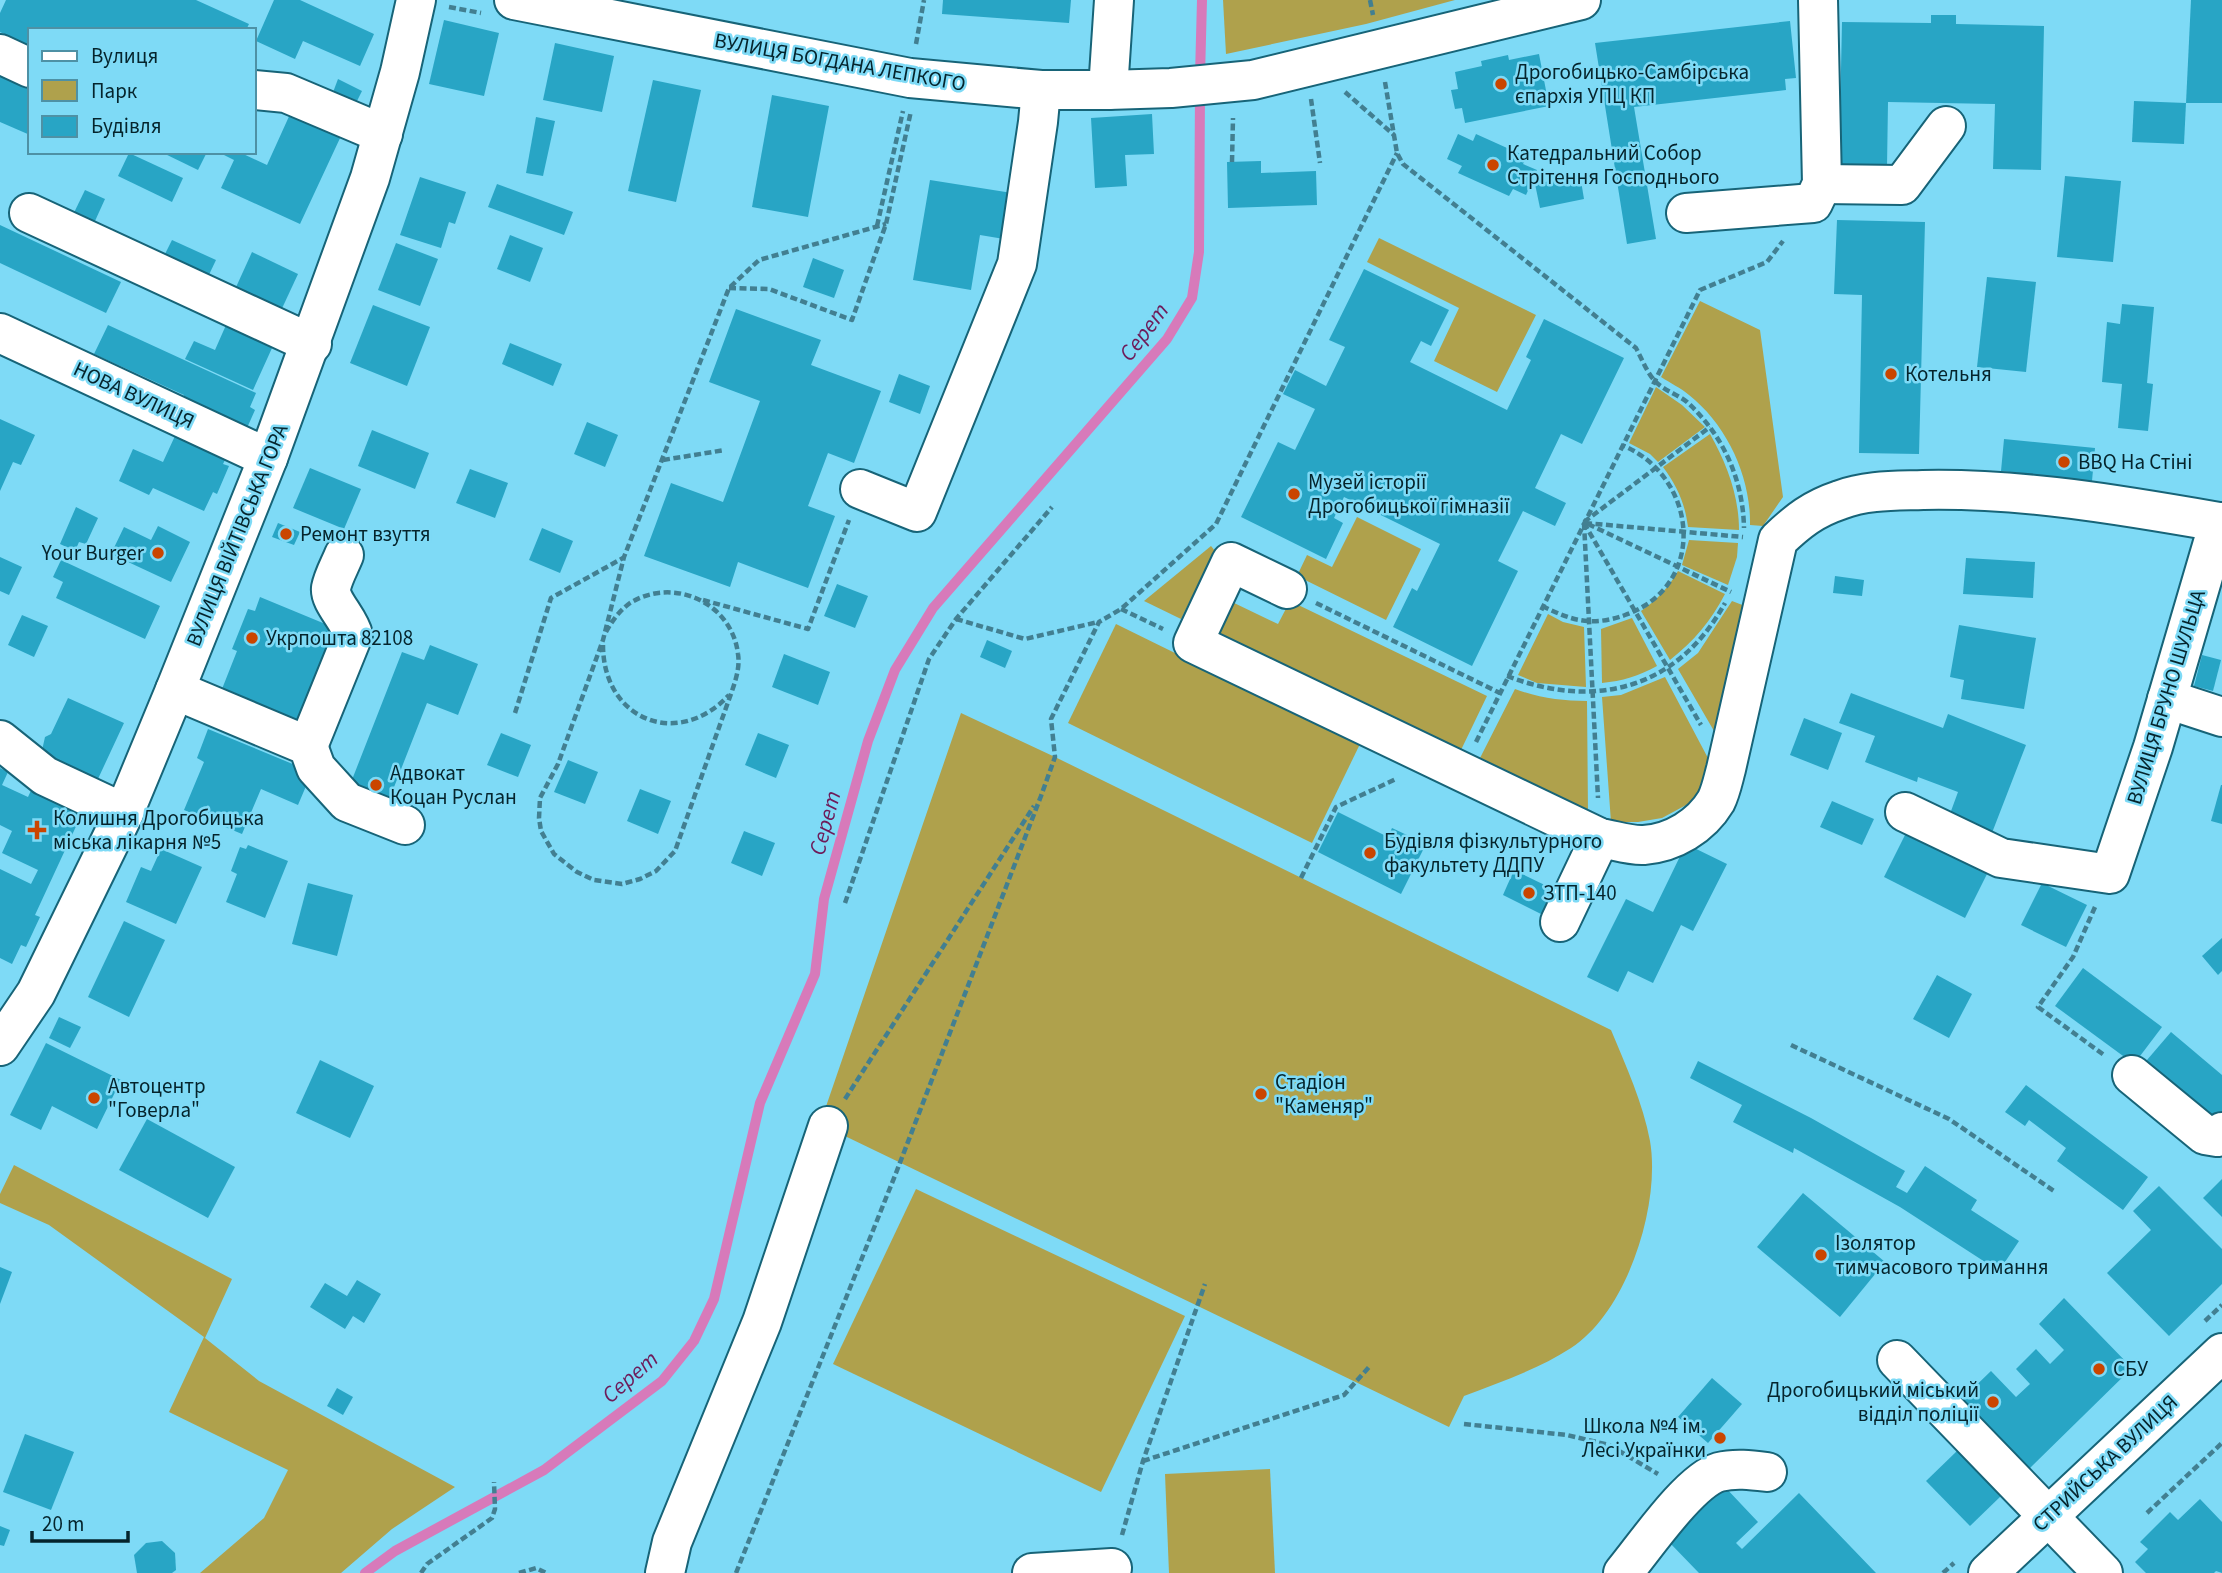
<svg xmlns="http://www.w3.org/2000/svg" width="2222" height="1573" viewBox="0 0 2222 1573" font-family="'Source Sans 3',sans-serif">
  <style>
    .green { fill: #afa14c }
    .lines { fill: none; stroke-linecap: round; stroke-linejoin: round }
    .stream { stroke: #d77aba; stroke-width: 10 }
    .building { fill: #28a5c5 }
    .minor-casing { stroke: #176478; stroke-width: 42 }
    .major-casing { stroke: #176478; stroke-width: 42 }
    .path { stroke: #427f91; stroke-width: 4.5; stroke-dasharray: 7 3.5; stroke-linecap: butt }
    .minor { stroke: #fff; stroke-width: 38 }
    .major { stroke: #fff; stroke-width: 38 }
    .poi-dot { fill: #ca4500; stroke: #7edaf6; stroke-width: 2.5 }
    .labels { text-anchor: middle; dominant-baseline: central; stroke-width: 5; stroke-linejoin: round; paint-order: stroke }
    .street-label { font-size: 21px; fill: #05242c; stroke: #7edaf6 }
    .poi-label { font-size: 21px; fill: #05242c; stroke: #7edaf6; text-anchor: start }
    .water-label { font-size: 23px; font-style: italic; fill: #6e1b59; stroke: #7edaf6 }
  </style>
  <rect width="100%" height="100%" fill="#7edaf6"/>
  <g class="green">
    <path d="M1223,0h232l-89,24 -140,30z"/>
    <path d="M1379,238l157,77 -39,77 -63,-31 25,-53 -92,-46z"/>
    <path d="M1700,301l60,29 23,167 -20,29 -13,-1c1,-48 -23,-100 -61,-130 -8,-7 -19,-12 -28,-18z"/>
    <path d="M1656,387l26,18 23,22 -47,35 -8,-8 -21,-11z"/>
    <path d="M1710,434c17,30 29,62 29,96l-51,-3c-3,-24 -11,-41 -25,-60z"/>
    <path d="M1357,517l64,32 -35,71 -89,-44 10,-21 25,12z"/>
    <path d="M1689,540l49,3 -1,14 -9,28 -46,-20z"/>
    <path d="M1211,546l4,5 -34,68 -37,-18z"/>
    <path d="M1678,571l47,23c-14,27 -31,47 -55,66l-29,-49c16,-11 27,-23 37,-40z"/>
    <path d="M1230,601l48,23 12,-23 197,95 -26,54 -246,-118z"/>
    <path d="M1732,601l13,5 -31,125 -36,-62 20,-16z"/>
    <path d="M1548,614l15,8 21,5 2,60 -49,-4 -19,-8z"/>
    <path d="M1632,618l25,48c-18,10 -35,15 -55,17l-1,-54z"/>
    <path d="M1116,624l244,120 -48,99 -244,-120z"/>
    <path d="M1665,677l44,83 -6,27 -15,17 -26,14 -24,4h-27l-9,-125 19,-2z"/>
    <path d="M1515,689c24,9 47,12 72,12l1,112 -109,-53z"/>
    <path d="M961,713l94,44 556,273c15,36 32,73 39,111 11,64 -23,171 -79,207 -32,21 -71,34 -107,48l-15,31 -629,-303z"/>
    <path d="M14,1165l218,114 -27,59 54,43 196,106 -63,42 -51,44h-141l64,-55 24,-48 -119,-58 35,-75 -155,-112 -49,-22v-9z"/>
    <path d="M916,1189l269,127 -84,176 -268,-128z"/>
    <path d="M1270,1469l5,104h-106l-4,-99z"/>
  </g>
  <g class="lines">
    <g class="stream">
      <path d="M1200,76l2,-76"/>
      <path d="M365,1573l30,-22 149,-81 118,-89 32,-40 20,-42 46,-196 55,-129 9,-75 44,-158 27,-71 38,-62 234,-269 25,-41 7,-46 1,-160"/>
    </g>
  </g>
  <g class="building">
    <path d="M6,0h190l53,24 -3,6h-216v16l-30,-14v-19z"/>
    <path d="M274,0h26l74,34 -14,32 -57,-25 -8,18 -39,-18z"/>
    <path d="M943,0h128l-2,23 -127,-9z"/>
    <path d="M2191,0h31v103h-36z"/>
    <path d="M1931,15h25v9l88,2 -3,144 -48,-1 2,-65 -107,-2 -1,65 -48,-1 3,-144 89,1z"/>
    <path d="M444,20l55,13 -15,63 -55,-12z"/>
    <path d="M1790,21l6,57 -11,1 1,11 -152,17 22,132 -29,5 -32,-201z"/>
    <path d="M555,43l59,13 -12,56 -59,-12z"/>
    <path d="M1539,54l10,52 -84,17 -3,-15 -7,1 -4,-19 7,-1 -3,-17 27,-6 -1,-5 27,-6 1,5z"/>
    <path d="M0,75l30,13v47l-30,-13z"/>
    <path d="M338,79l24,12 -7,14 -23,-10z"/>
    <path d="M653,80l48,10 -25,112 -48,-11z"/>
    <path d="M772,95l57,11 -21,111 -56,-10z"/>
    <path d="M2134,101l52,2 -2,41 -52,-2z"/>
    <path d="M291,112l50,24 -41,88 -79,-36 13,-28 -16,-8h21l28,13z"/>
    <path d="M1152,114l2,40 -29,1 2,31 -32,2 -4,-70z"/>
    <path d="M536,117l19,4 -12,55 -17,-3z"/>
    <path d="M1458,134l15,7 3,-7 51,23 -4,7 14,6 -11,25 -13,-6 -4,7 -51,-23 4,-7 -15,-7z"/>
    <path d="M161,152h46l-9,18z"/>
    <path d="M129,153l54,25 -11,24 -54,-26z"/>
    <path d="M1261,161v12l55,-2 1,34 -89,3 -1,-46z"/>
    <path d="M1580,175l4,24 -44,9 -5,-24z"/>
    <path d="M2065,176l56,5 -8,81 -56,-5z"/>
    <path d="M420,177l46,15 -11,32 -6,-2 -8,26 -41,-13z"/>
    <path d="M930,180l82,13 -8,46 -24,-4 -9,55 -58,-10z"/>
    <path d="M497,184l76,28 -9,23 -76,-28z"/>
    <path d="M85,190l20,9 -15,33 -21,-9z"/>
    <path d="M1837,220l88,2 -6,232 -60,-1 3,-158 -28,-1z"/>
    <path d="M0,225l121,57 -15,31 -106,-50z"/>
    <path d="M510,235l33,13 -13,34 -33,-13z"/>
    <path d="M172,240l44,20 -10,21 -44,-21z"/>
    <path d="M396,243l42,16 -18,47 -42,-16z"/>
    <path d="M252,252l46,22 -20,43 -46,-21z"/>
    <path d="M813,258l31,12 -10,28 -31,-11z"/>
    <path d="M1364,269l85,41 -18,36 -10,-5 -11,21 97,48 24,-50 -5,-3 18,-38 80,39 -42,86 -21,-10 -26,54 31,15 -11,23 -32,-15 -25,50 20,10 -46,95 -79,-39 19,-39 5,3 23,-47 -96,-47 -10,21 9,5 -17,36 -85,-42 37,-75 17,8 20,-41 -32,-15 12,-24 31,16 19,-39 -16,-7z"/>
    <path d="M1987,277l49,5 -10,90 -49,-5z"/>
    <path d="M2122,304l32,3 -7,76 6,1 -5,47 -30,-3 4,-44 -20,-2 5,-60 13,2z"/>
    <path d="M373,305l57,22 -23,59 -57,-23z"/>
    <path d="M736,309l85,31 -10,25 70,26 -27,72 -26,-10 -20,53 27,10 -27,72 -70,-26 -8,25 -86,-31 27,-73 52,19 37,-101 -51,-19z"/>
    <path d="M230,316l47,21 -24,53 -68,-31 9,-18 21,9z"/>
    <path d="M108,325l148,68 -6,14 5,3 -8,18 -69,-19 6,-14 -90,-41z"/>
    <path d="M510,343l52,21 -9,22 -51,-22z"/>
    <path d="M899,374l31,12 -10,28 -31,-12z"/>
    <path d="M0,419l35,16 -14,30 -8,-3 -13,29z"/>
    <path d="M587,422l31,13 -13,32 -31,-13z"/>
    <path d="M180,425l51,23 -8,16 6,2 -12,28 -4,-2 -9,19 -51,-23 -4,7 -30,-14 14,-32 30,13z"/>
    <path d="M372,430l57,23 -14,36 -57,-23z"/>
    <path d="M2004,439l91,9 -3,33 -91,-10z"/>
    <path d="M310,468l51,21 -17,40 -51,-21z"/>
    <path d="M470,469l38,14 -13,35 -39,-15z"/>
    <path d="M76,507l22,11 -12,26 -7,-2 -4,9 -15,-7z"/>
    <path d="M278,523l22,9 -6,13 -22,-8z"/>
    <path d="M158,526l32,16 -19,40 -60,-28 13,-27 27,13z"/>
    <path d="M542,528l31,13 -13,32 -31,-13z"/>
    <path d="M0,557l22,10 -13,28 -9,-4z"/>
    <path d="M1966,558l69,4 -2,36 -70,-4z"/>
    <path d="M61,560l99,46 -15,33 -89,-41 7,-16 -10,-5z"/>
    <path d="M1835,576l29,4 -2,16 -29,-3z"/>
    <path d="M837,584l31,12 -13,32 -31,-12z"/>
    <path d="M260,597l75,31 -38,92 -75,-31 15,-38 -5,-2 16,-40 7,2z"/>
    <path d="M22,615l26,11 -14,31 -26,-12z"/>
    <path d="M1959,625l77,13 -12,71 -63,-10 3,-19 -14,-3z"/>
    <path d="M987,640l25,11 -7,17 -25,-11z"/>
    <path d="M430,645l48,19 -20,51 -31,-12 -40,102 -39,-15 54,-138 22,8z"/>
    <path d="M784,654l46,18 -12,33 -46,-18z"/>
    <path d="M2202,655l19,5 -8,31 -19,-5z"/>
    <path d="M1851,693l92,35 5,-14 78,31 -36,93 -43,-16 11,-30 -40,-15 -1,5 -52,-20 10,-26 -36,-13z"/>
    <path d="M68,698l56,25 -27,58 -56,-26 4,-18 6,-3z"/>
    <path d="M1804,718l38,15 -14,37 -38,-15z"/>
    <path d="M208,729l104,43 -14,33 -37,-16 -19,45 -58,-24 20,-48 -7,-4z"/>
    <path d="M501,733l30,12 -13,32 -31,-12z"/>
    <path d="M758,733l31,12 -13,33 -31,-13z"/>
    <path d="M568,760l30,12 -13,32 -31,-12z"/>
    <path d="M0,768l8,4 -6,13 26,12 6,-13 51,23 -50,108 5,2 -14,30 -5,-2 -9,19 -12,-6v-89l31,15 7,-14 -36,-17 10,-22 -12,-6z"/>
    <path d="M2221,785h1v39l-11,-3z"/>
    <path d="M640,789l31,12 -13,33 -31,-13z"/>
    <path d="M1832,801l42,18 -12,26 -42,-18z"/>
    <path d="M1338,812l50,25 4,-9 34,16 -25,50 -83,-42z"/>
    <path d="M1908,829l81,41 -24,48 -81,-41z"/>
    <path d="M744,831l31,12 -13,33 -31,-13z"/>
    <path d="M1686,844l41,20 -34,67 -12,-6 -28,58 -25,-12 -10,21 -31,-15 39,-78 27,13z"/>
    <path d="M248,845l40,16 -23,57 -39,-16 11,-28 -6,-3 9,-24 6,2z"/>
    <path d="M161,849l41,18 -26,57 -50,-22 15,-35 10,4z"/>
    <path d="M1514,870l41,20 -12,25 -40,-20z"/>
    <path d="M308,883l45,12 -16,61 -45,-12z"/>
    <path d="M2042,883l45,22 -21,42 -45,-22z"/>
    <path d="M124,921l41,19 -36,77 -41,-20z"/>
    <path d="M2222,938v33l-4,4 -16,-19z"/>
    <path d="M2083,968l79,59 -28,37 -79,-58z"/>
    <path d="M1937,975l35,19 -23,44 -36,-19z"/>
    <path d="M59,1017l22,10 -11,21 -21,-10z"/>
    <path d="M2171,1032l51,43v41l-10,12 -71,-61z"/>
    <path d="M46,1043l75,37 -24,49 -45,-23 -11,24 -31,-15z"/>
    <path d="M320,1060l54,26 -24,52 -54,-25z"/>
    <path d="M1698,1061l113,57 94,53 -9,16 11,6 18,-27 52,34 -6,10 48,31 -20,30 -99,-64 -106,-59 -1,5 -60,-31 9,-17 -52,-27z"/>
    <path d="M2026,1085l122,92 -25,33 -66,-49 9,-13 -37,-28 -4,6 -20,-14z"/>
    <path d="M147,1119l88,48 -27,51 -89,-48z"/>
    <path d="M2222,1179v38l-19,-19z"/>
    <path d="M2159,1186l63,63v35l-53,52 -62,-63 44,-43 -18,-19z"/>
    <path d="M1803,1193l82,69 -45,55 -83,-70z"/>
    <path d="M0,1267l12,5 -12,32z"/>
    <path d="M357,1280l24,14 -17,29 -11,-7 -8,13 -35,-22 15,-24 22,13z"/>
    <path d="M2064,1298l68,70 -103,101 -68,-69 30,-29 25,26 14,-13 -14,-15 20,-20 14,15 14,-14 -25,-26z"/>
    <path d="M1712,1378l30,26 -34,39 -30,-26z"/>
    <path d="M337,1388l16,9 -10,18 -16,-9z"/>
    <path d="M25,1434l49,18 -23,58 -48,-18z"/>
    <path d="M1957,1451l44,45 -31,30 -44,-45z"/>
    <path d="M1724,1486l34,36 -22,21 6,6 57,-56 77,80h-177l-31,-32z"/>
    <path d="M2200,1499l22,23v51l-6,-2 -2,2h-68l-11,-11 13,-13 -8,-7 30,-30 8,8z"/>
    <path d="M0,1526l10,4 -6,16 -4,-1z"/>
    <path d="M162,1541l13,12 1,17 -4,3h-35l-3,-18 12,-12z"/>
  </g>
  <g class="lines">
    <defs>
      <g id="minor">
        <path d="M514,0l396,78 131,12h67l63,-2 82,-8 328,-80"/>
        <path d="M0,54l30,14"/>
        <path d="M254,90l32,3 97,41"/>
        <path d="M1108,90l6,-90"/>
        <path d="M1822,184l80,1 44,-59"/>
        <path d="M29,213l283,131"/>
        <path d="M1686,213l127,-10 9,-19 -4,-184"/>
        <path d="M0,333l268,125"/>
        <path d="M860,489l57,23 100,-248 21,-142 3,-32"/>
        <path d="M1287,589l-56,-27 -38,81 407,195c14,2 30,8 44,7 29,-2 57,-19 72,-44 5,-10 7,-21 10,-32l52,-229c20,-19 35,-31 62,-40 27,-10 55,-9 83,-10 100,-2 198,15 296,32"/>
        <path d="M175,690l133,56 8,22 31,34 58,23"/>
        <path d="M2167,699l55,18"/>
        <path d="M0,740l45,36 79,37"/>
        <path d="M308,746l45,-111c-3,-15 -24,-34 -22,-47 2,-11 9,-23 13,-33"/>
        <path d="M1905,812l96,46 109,16 43,-127 66,-225h3"/>
        <path d="M1560,922l40,-84"/>
        <path d="M0,1046l36,-53 88,-180 51,-123 93,-232 102,-280 30,-106 16,-72"/>
        <path d="M2132,1075l73,60 12,2 5,-5"/>
        <path d="M1897,1360l206,213"/>
        <path d="M665,1573l7,-31 90,-220 66,-196"/>
        <path d="M1032,1573l80,-5"/>
        <path d="M1623,1573c21,-25 66,-92 96,-101 16,-4 32,-2 48,0"/>
      </g>
      <path id="major" d="M1988,1573l234,-220"/>
    </defs>
    <use href="#minor" class="minor-casing"/>
    <use href="#major" class="major-casing"/>
    <g class="path">
      <path d="M1370,0l3,15"/>
      <path d="M449,7l32,6"/>
      <path d="M916,44l8,-44"/>
      <path d="M1385,82l12,71 6,11 233,184c5,9 11,25 19,33 8,9 22,13 32,21 36,33 56,77 57,126"/>
      <path d="M1345,92l49,43"/>
      <path d="M1311,99l9,64"/>
      <path d="M1232,162l1,-44"/>
      <path d="M877,226l26,-115"/>
      <path d="M729,288l40,1 83,31 34,-96 25,-113"/>
      <path d="M663,460l62,-10"/>
      <path d="M1584,522l126,-95"/>
      <path d="M1584,523l14,275"/>
      <path d="M1584,523l117,202"/>
      <path d="M1585,523l158,14"/>
      <path d="M1588,524l143,68"/>
      <path d="M703,600l105,29 41,-109"/>
      <path d="M1316,603l184,90"/>
      <path d="M1542,606c15,7 29,14 46,15 13,1 26,-2 37,-6 83,-29 74,-138 -3,-170"/>
      <path d="M1121,609l42,20"/>
      <path d="M956,619l69,20 73,-17"/>
      <path d="M606,632c6,-11 13,-21 24,-29 44,-27 102,0 108,51 2,13 -2,25 -6,37l-57,160 -19,20 -16,8 -18,5 -28,-4 -17,-8 -23,-18 -13,-23 -2,-13 1,-20 18,-34 45,-124 21,-83 105,-269 30,-28 127,-36"/>
      <path d="M603,645c0,75 75,105 126,50"/>
      <path d="M1507,676c88,34 171,13 218,-73"/>
      <path d="M515,713l36,-115 72,-40"/>
      <path d="M1476,742l224,-452 67,-28 16,-21"/>
      <path d="M1301,878l35,-71 60,-28"/>
      <path d="M845,903l84,-244 27,-40 96,-112"/>
      <path d="M2095,907l-22,50 -35,50 66,48"/>
      <path d="M1791,1045l158,74 105,72"/>
      <path d="M845,1099l189,-293"/>
      <path d="M2205,1321l17,-16"/>
      <path d="M1464,1424l103,11 42,10 49,29"/>
      <path d="M1143,1461l201,-66 25,-28"/>
      <path d="M2147,1513l75,-70"/>
      <path d="M1122,1535l21,-74 62,-177"/>
      <path d="M421,1573l6,-9 65,-46 3,-9 -1,-27"/>
      <path d="M519,1573l17,-5 10,5"/>
      <path d="M736,1573l160,-400 145,-377 14,-39 -4,-38 48,-97 22,-13 95,-85 181,-371"/>
      <path d="M1943,1573l11,-10"/>
    </g>
    <use href="#minor" class="minor"/>
    <use href="#major" class="major"/>
  </g>
  <g class="poi-dot">
    <circle cx="1501" cy="84" r="7"/>
    <circle cx="1493" cy="165" r="7"/>
    <circle cx="1891" cy="374" r="7"/>
    <circle cx="2064" cy="462" r="7"/>
    <circle cx="1294" cy="494" r="7"/>
    <circle cx="286" cy="534" r="7"/>
    <circle cx="158" cy="553" r="7"/>
    <circle cx="252" cy="638" r="7"/>
    <circle cx="376" cy="785" r="7"/>
    <path d="M33.5 819.5h7v7h7v7h-7v7h-7v-7h-7v-7h7z"/>
    <circle cx="1370" cy="853" r="7"/>
    <circle cx="1529" cy="893" r="7"/>
    <circle cx="1261" cy="1094" r="7"/>
    <circle cx="94" cy="1098" r="7"/>
    <circle cx="1821" cy="1255" r="7"/>
    <circle cx="2099" cy="1369" r="7"/>
    <circle cx="1993" cy="1402" r="7"/>
    <circle cx="1720" cy="1438" r="7"/>
  </g>
  <g class="labels">
    <g class="street-label">
      <text transform="translate(840 62) rotate(10)">ВУЛИЦЯ БОГДАНА ЛЕПКОГО</text>
      <text transform="translate(134 395) rotate(25)">НОВА ВУЛИЦЯ</text>
      <text transform="translate(237 535) rotate(-68)">ВУЛИЦЯ ВІЙТІВСЬКА ГОРА</text>
      <text transform="translate(2166 697) rotate(-73)">ВУЛИЦЯ БРУНО ШУЛЬЦА</text>
      <text transform="translate(2105 1463) rotate(-43)">СТРИЙСЬКА ВУЛИЦЯ</text>
    </g>
    <g class="poi-label">
      <text x="1515" y="72">Дрогобицько-Самбірська<tspan x="1515" dy="24">єпархія УПЦ КП</tspan></text>
      <text x="1507" y="153">Катедральний Собор<tspan x="1507" dy="24">Стрітення Господнього</tspan></text>
      <text x="1905" y="374">Котельня</text>
      <text x="2078" y="462">BBQ На Стіні</text>
      <text x="1308" y="482">Музей історії<tspan x="1308" dy="24">Дрогобицької гімназії</tspan></text>
      <text x="300" y="534">Ремонт взуття</text>
      <text x="144" y="553" text-anchor="end">Your Burger</text>
      <text x="266" y="638">Укрпошта 82108</text>
      <text x="390" y="773">Адвокат<tspan x="390" dy="24">Коцан Руслан</tspan></text>
      <text x="53" y="818">Колишня Дрогобицька<tspan x="53" dy="24">міська лікарня №5</tspan></text>
      <text x="1384" y="841">Будівля фізкультурного<tspan x="1384" dy="24">факультету ДДПУ</tspan></text>
      <text x="1543" y="893">ЗТП-140</text>
      <text x="1275" y="1082">Стадіон<tspan x="1275" dy="24">"Каменяр"</tspan></text>
      <text x="108" y="1086">Автоцентр<tspan x="108" dy="24">"Говерла"</tspan></text>
      <text x="1835" y="1243">Ізолятор<tspan x="1835" dy="24">тимчасового тримання</tspan></text>
      <text x="2113" y="1369">СБУ</text>
      <text x="1979" y="1390" text-anchor="end">Дрогобицький міський<tspan x="1979" dy="24">відділ поліції</tspan></text>
      <text x="1706" y="1426" text-anchor="end">Школа №4 ім.<tspan x="1706" dy="24">Лесі Українки</tspan></text>
    </g>
    <g class="water-label">
      <text transform="translate(1144 332) rotate(-53)">Серет</text>
      <text transform="translate(825 823) rotate(-75)">Серет</text>
      <text transform="translate(630 1377) rotate(-41)">Серет</text>
    </g>
  </g>
  <rect x="28" y="28" width="228" height="126" fill="#7edaf6" stroke="#4e91a5" stroke-width="2"/>
  <rect x="42" y="51" width="35" height="10" fill="#ffffff" stroke="#4e91a5" stroke-width="2"/>
  <text x="91" y="63" font-size="21" fill="#05242c">Вулиця</text>
  <rect x="42" y="80" width="35" height="21" fill="#afa14c" stroke="#4e91a5" stroke-width="2"/>
  <text x="91" y="98" font-size="21" fill="#05242c">Парк</text>
  <rect x="42" y="116" width="35" height="21" fill="#28a5c5" stroke="#4e91a5" stroke-width="2"/>
  <text x="91" y="133" font-size="21" fill="#05242c">Будівля</text>
  <path d="M32 1531v10h96v-10" fill="none" stroke="#05242c" stroke-width="3.5"/>
  <text x="42" y="1531" font-size="21" fill="#05242c" stroke="#7edaf6" stroke-width="5" paint-order="stroke">20 m</text>
</svg>
